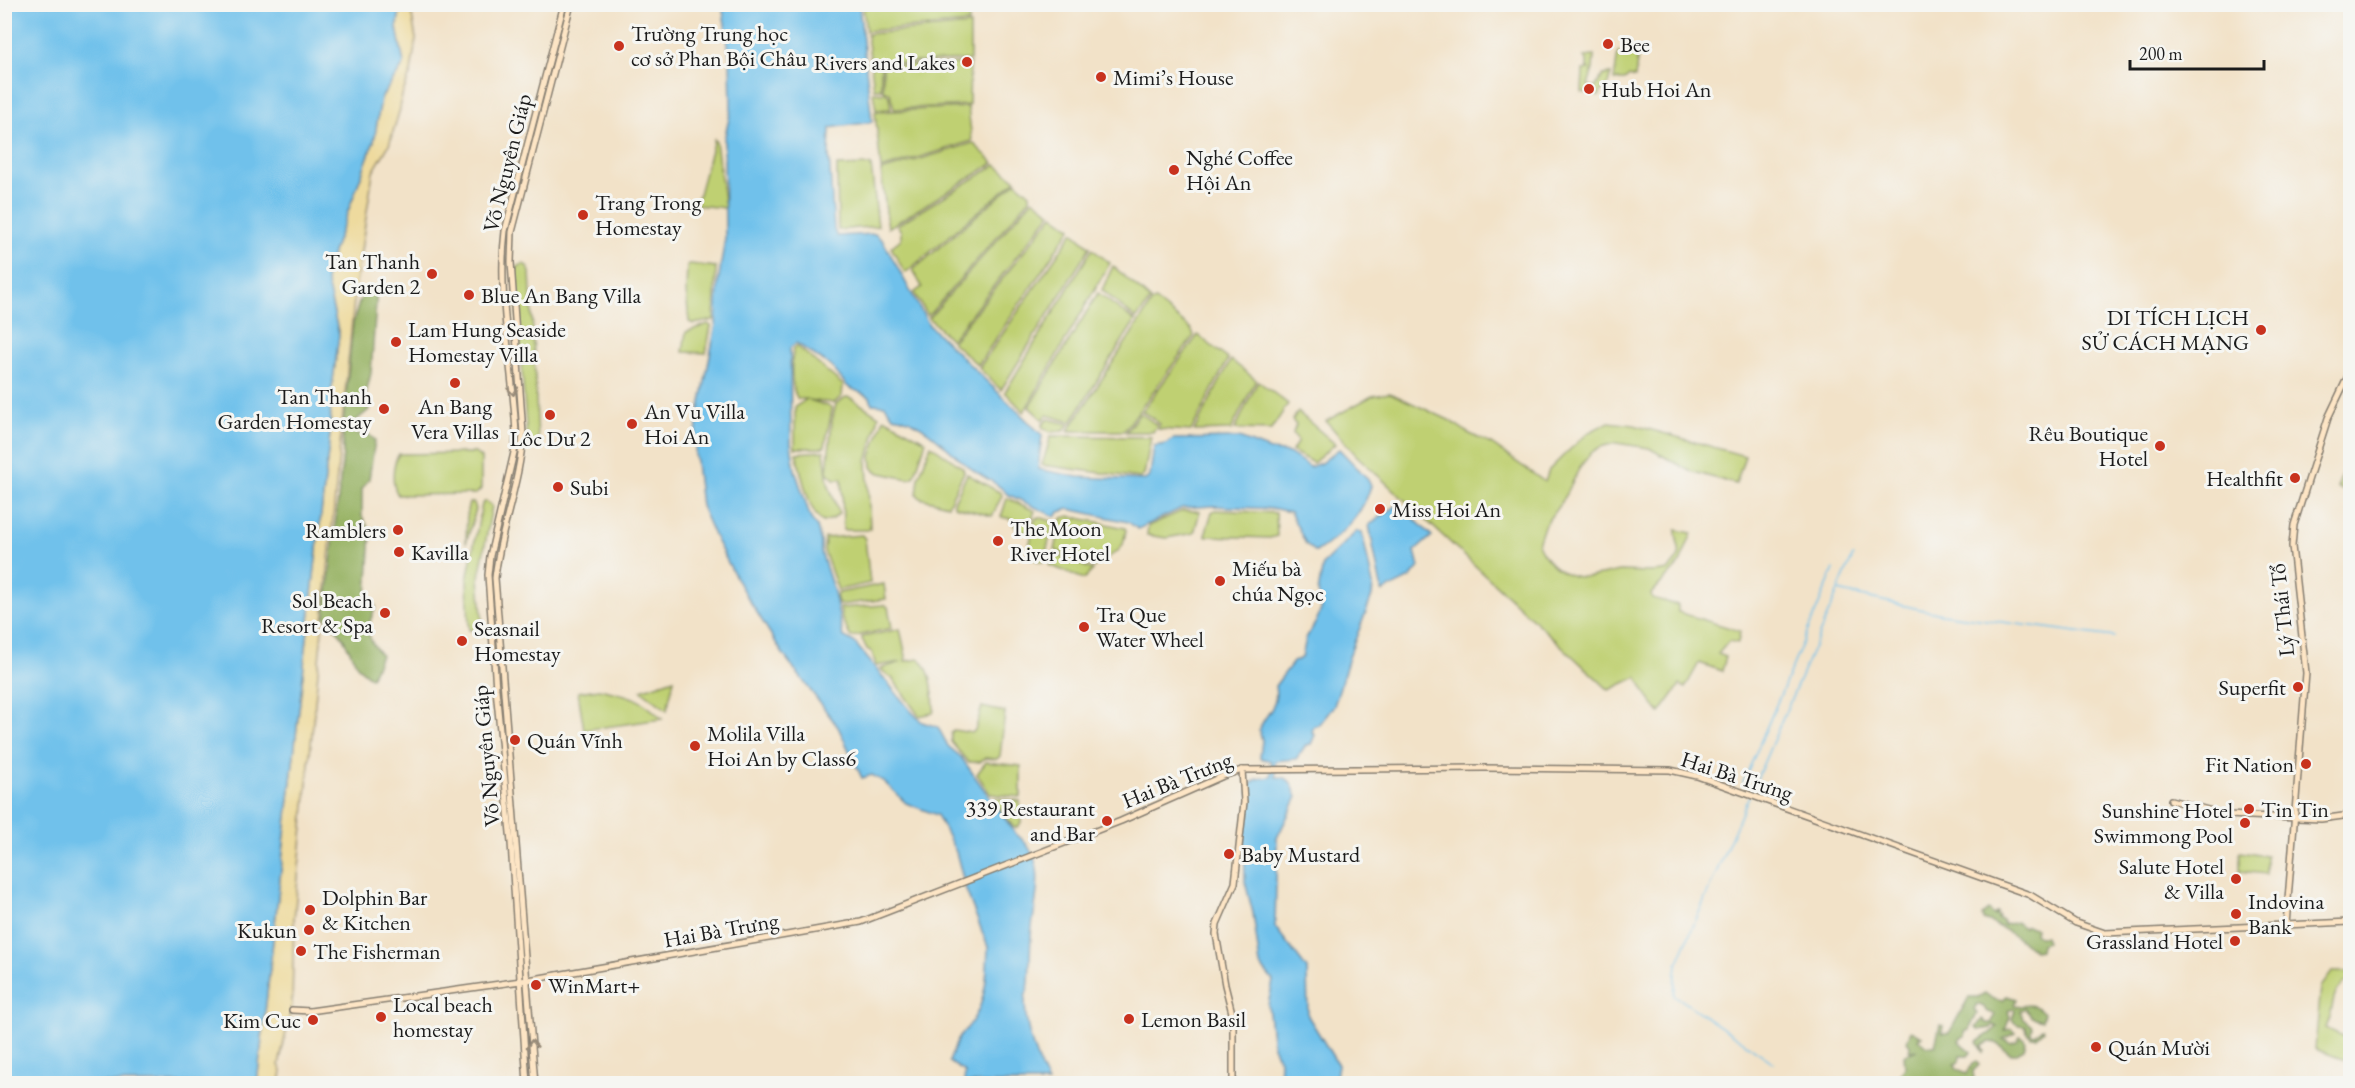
<svg xmlns="http://www.w3.org/2000/svg" width="2355" height="1088" viewBox="0 0 2355 1088" font-family="'EB Garamond',serif">
  <style>
    .green { fill: #bfd072; stroke: #6e7647; stroke-width: 1.5 }
    .forest { fill: #97b264; stroke: #5a6740; stroke-width: 1.5 }
    .sand { fill: #eeda9e; stroke: #857b5d; stroke-width: 1.5 }
    .water { fill: #70c1eb; stroke: #466e84; stroke-width: 1.5 }
    .lines { fill: none; stroke-linecap: round; stroke-linejoin: round }
    .stream { stroke: #70c1eb; stroke-width: 1.5 }
    .secondary-casing { stroke: #877f72; stroke-width: 8 }
    .secondary { stroke: #fde5c5; stroke-width: 5 }
    .oneway { stroke: #988b79 }
    .poi-dot { fill: #c8321e; stroke: #f6f6f2; stroke-width: 2 }
    .labels { text-anchor: middle; dominant-baseline: central; stroke-width: 6; stroke-linejoin: round; paint-order: stroke }
    .poi-label { font-size: 22px; fill: #1c1c1c; stroke: #f6f6f2; text-anchor: start }
    .street-label { font-size: 22px; fill: #1c1c1c; stroke: #f6f6f2 }
  </style>
  <rect width="100%" height="100%" fill="#f6f6f2"/>
  <filter id="ink" filterUnits="userSpaceOnUse"><feTurbulence type="fractalNoise" baseFrequency=".0167" numOctaves="2"/><feDisplacementMap in="SourceGraphic" scale="12" xChannelSelector="R" yChannelSelector="G"/><feConvolveMatrix kernelMatrix="1 2 1 2 8 2 1 2 1" color-interpolation-filters="sRGB"/></filter>
  <filter id="wash" filterUnits="userSpaceOnUse"><feTurbulence type="fractalNoise" baseFrequency=".008" numOctaves="4" result="noise"/><feDisplacementMap in="SourceGraphic" scale="24" xChannelSelector="R" yChannelSelector="G"/><feGaussianBlur stdDeviation="1.35" result="paint"/><feColorMatrix in="noise" values="0 0 0 0 0 0 0 0 0 0 0 0 0 0 0 0 0 1.4 0 .05"/><feComposite in="paint" operator="in"/></filter>
  <g filter="url(#wash)">
    <rect width="100%" height="100%" fill="#f2e2c8"/>
    <g class="green">
      <path d="M863,5h106v18l-103,8z"/>
      <path d="M970,25v35l-93,4v2h4v23h-7l-7,-55z"/>
      <path d="M1618,52l20,1 -3,25 -6,-2 -4,4h-11z"/>
      <path d="M1594,56l-1,13 -5,16 7,3 8,-13 8,-1 -4,13 -4,1 -4,8 -17,-4 1,-22 6,-1 -2,-1v-8l-3,-3z"/>
      <path d="M970,63l-1,42 -75,4 -4,-16 -7,-3v-24z"/>
      <path d="M873,92l13,1 3,3 2,13 -15,1z"/>
      <path d="M968,107l4,34 -91,28 -6,-57z"/>
      <path d="M714,139l2,3 9,66 -29,-3z"/>
      <path d="M973,143l21,20 -106,65 -7,-57z"/>
      <path d="M871,165l7,61 -40,4 -1,-64z"/>
      <path d="M996,165l20,15 -111,93 -14,-26 10,-8v-8l-4,-6z"/>
      <path d="M1016,182l14,12v5l-102,117 -14,-23 8,-6 -9,-17z"/>
      <path d="M1033,199l18,14 -100,127 -22,-22z"/>
      <path d="M1053,215l18,13 -93,137 -26,-23z"/>
      <path d="M1073,232l17,15 -89,143 -22,-22z"/>
      <path d="M1092,249l18,14 -86,149 -19,-20z"/>
      <path d="M523,264l4,2 3,6 8,168 -3,4h-5l-3,-4 -12,-168 2,-5z"/>
      <path d="M690,264l26,3 -2,53 -20,4 -5,-2 -3,-31 1,-26z"/>
      <path d="M1113,266l38,34 -15,19 -34,-29z"/>
      <path d="M1098,293l37,28 -64,101 -24,-7 -4,5 -14,-13z"/>
      <path d="M1155,300l36,29 3,7 -70,95h-56l84,-129z"/>
      <path d="M708,324l3,2 -5,27 -23,-1 3,-20z"/>
      <path d="M1198,335l30,24 -37,72 -33,-2 2,-5 -18,-13z"/>
      <path d="M797,346l46,39 -1,11 -8,7 -25,-3 22,7 1,3 -7,36 -5,2h-25v-41l12,-8h-9c-8,-10 -7,-39 -4,-51z"/>
      <path d="M1231,360l25,20 -25,50 -37,1z"/>
      <path d="M1258,381l30,23 -17,26 -36,-1z"/>
      <path d="M1390,393l61,28 17,12 23,11 54,38 4,-12 16,-16 24,-22 20,-10 25,3 111,31 -9,28 -46,-13 -41,-23 -33,-5 -16,4 -9,6 -11,14 -15,30 -21,29 -6,18c9,21 28,35 51,33 11,-1 22,-5 32,-6 15,0 32,3 47,-1 20,-20 8,-18 8,-40l16,3 -12,30 -29,31 1,4 26,7v7l62,19 -2,12 -9,-2 -11,13 8,3 -4,14 -23,-8 -14,25 -5,-3 -20,28 -11,-14 -12,-22 -28,13 -252,-234 -31,-35 46,-25z"/>
      <path d="M846,397l5,1 28,18 -12,46 3,67 -3,1h-24l-1,-51h-8l-7,-7 5,-51 4,-17z"/>
      <path d="M1298,412l37,32 -22,19 -21,-12 6,-10 -5,-8 3,-8 -4,-5z"/>
      <path d="M1140,413l17,12 -4,7h-27z"/>
      <path d="M884,418l42,23 -12,36 -6,2 -32,-7 -4,-5 -1,-11z"/>
      <path d="M1048,419l21,5 -5,7 -13,1 -8,-4 -1,-3z"/>
      <path d="M1051,436l100,1 -7,38 -4,3 -98,-13z"/>
      <path d="M931,445l32,23 1,4 -16,33 -28,-7 -3,-4 2,-17z"/>
      <path d="M824,451l4,32 11,30 -6,6 -10,3c-15,-9 -22,-52 -27,-69z"/>
      <path d="M475,453l6,5v31l-5,5 -78,1c-7,-10 -6,-31 1,-41z"/>
      <path d="M2347,464h3v31l-13,-8z"/>
      <path d="M967,474l34,19 1,3 -10,20 -38,-10v-4z"/>
      <path d="M1007,498l28,13 -8,21 -10,-2 -6,-11 -10,-2z"/>
      <path d="M486,501l6,5 -13,72 4,51 -14,1 -2,-50 15,-76z"/>
      <path d="M469,503h5l2,6 -10,34 1,-33z"/>
      <path d="M1215,510l61,3 1,23 -7,2 -63,-2 -2,-1 7,-23z"/>
      <path d="M1182,511h18l-6,22 -28,5 -19,-3 1,-9z"/>
      <path d="M1069,516l56,12 1,2 -3,15 -4,5 -25,17 -39,-17 7,-32z"/>
      <path d="M1039,517l13,4 1,3 -9,37 -2,1 -15,-5 8,-38z"/>
      <path d="M862,535l3,4 5,44 -32,7 -14,-39 1,-13z"/>
      <path d="M1053,553l40,17 -9,9 -35,-14z"/>
      <path d="M884,584l2,15 -47,6 -3,-9 2,-3z"/>
      <path d="M885,605l3,2 4,21 -40,9 -2,-1 -8,-17 -2,-11z"/>
      <path d="M900,629l6,27 -1,5 15,-2c13,13 13,34 14,51l-1,3 -14,3 -26,-37 -13,-10 21,-7 -25,4 -4,-14 -5,-3 -5,-10v-2z"/>
      <path d="M674,679l-7,31 -26,-20z"/>
      <path d="M599,689c30,6 41,8 63,30l-78,11 -6,-38z"/>
      <path d="M982,707l23,5 -5,44 -3,3 -12,-1 -5,4h-12l-17,-20v-9l3,-3 18,3 3,-3z"/>
      <path d="M986,762l35,4v31l-31,-3 -13,-20z"/>
      <path d="M995,798l25,3c0,9 6,23 -5,27l-2,-1 -19,-27z"/>
      <path d="M2240,852l26,4v18l-26,-3z"/>
      <path d="M2332,972h18v7c-23,16 -13,25 -24,49l24,12v22l-35,-13 6,-62z"/>
    </g>
    <g class="forest">
      <path d="M377,289l-6,84 -5,21 3,16 -16,13 -4,6 9,5h10l7,6 -6,39 -7,10v27l9,17 -4,63 9,11c-11,22 -10,30 5,48l-10,23 -13,-11 -16,-31 -17,-19 18,-163v-27l10,-104 6,-20 6,-13z"/>
      <path d="M1988,910l5,5 5,-3 -3,4h4l-1,3 4,1 2,5 13,-3 6,6 3,-2 10,2 -1,5 4,4 6,-1 2,6 -6,2 -1,6 -5,1c-16,-12 -32,-25 -52,-31l-1,-5z"/>
      <path d="M1985,993l8,6 10,2 4,-5 9,3 -2,6c13,3 18,-5 30,8l-2,7 -10,-3 -7,-8 -5,1 3,9 9,7 -1,8 4,1 8,-7 1,2 -7,7h-6l-4,-5 -1,-5c-6,-3 -11,-1 -14,-8l3,-9 -2,-1 -5,2 2,6 -5,13 7,-1 4,4 -13,6 7,4 7,-2 3,-5 3,1 3,5 -2,7 -7,4h-7l-14,-10 -7,-1 -8,4 3,5 -1,2 -6,-11c7,-5 14,-9 20,-15l-4,-2 -2,3 -12,2 -3,-2 6,-9 4,4h5l4,-7 -1,-2 -8,-3 -2,-4 -7,-3 -3,5 3,5 -8,16 -4,2v5l-4,1 -2,3 12,10 -3,5h-8l-1,6 -4,2 2,5 10,4 6,-10 4,-2 2,4 -6,6 1,8 -2,4h-75l3,-9 5,-6 -1,-13 13,-5 -7,1 -1,-2 2,-3 -4,-5 4,-10 11,5 -4,3 9,7h8l5,-21 3,1 -1,7h7l20,-36h9z"/>
    </g>
    <path class="sand" d="M401,5h9l6,34 -5,33 -9,23 -2,14 -11,36 -16,27 -18,118 -61,629 -2,86 -13,60 3,6 -2,12 -23,1 74,-659 -1,-22 9,-68 -13,-56 8,-30 40,-108 7,-43 23,-34 -7,-36z"/>
    <g class="water">
      <path d="M5,4l396,1 -4,23 7,36 -23,34 -7,43 -40,108 -8,30 13,56 -9,68 1,22 -74,658h-252z"/>
      <path d="M722,4l137,1 13,117 -42,6 -1,27 5,75 3,6 38,-2 8,7 46,84 113,110 -4,34 39,8 68,3 5,-4 4,-30 12,-2 7,-5 66,-1 34,13 16,2 21,14 11,-4 18,-14 28,29 4,8c-9,30 -29,49 -55,66l-10,-8 -16,-32 -14,-3 -63,-3 -31,2 -44,21 -10,-7 -59,-13 -10,3 -3,5 -49,-23c-8,-11 -23,-16 -34,-24 -25,-18 -48,-50 -80,-54l-8,-11 -13,-1 -2,-7 -22,-10 -17,-21 -35,-23 -6,5 1,96 4,26 16,49 6,8 4,15v10l13,40 9,44 11,6 57,69 11,11 16,5 10,19 13,11 55,77c35,27 18,65 15,102 -1,16 -1,31 -2,46 0,7 -4,11 -4,18 0,29 10,57 23,83h-84l1,-11 -16,-10c3,-8 6,-18 11,-26 4,-5 9,-9 12,-15 15,-21 15,-49 16,-74l-22,-57 -10,-38 -19,-37 -31,-12 -23,-22 -11,-6 -10,3 -24,-51 -55,-73 -42,-67 -25,-47 -15,-34 -6,-52 2,-31 19,-99 2,-41 7,-45 -1,-98 7,-30 -1,-52z"/>
      <path d="M1399,504l33,32 -17,15 4,16 -9,11 -28,14 -13,-67z"/>
      <path d="M1357,531l5,1 11,53 -1,11 -21,55 -17,55 -15,19 -5,1 -2,6 3,3 -4,9 -5,1 -10,14 -21,2 1,16c16,0 15,7 21,20l-20,41 -2,89 32,42 1,47 30,49 -3,18h-56l1,-22 -7,-14 -5,-42 5,-24 -13,-16 -7,-52 -8,-31 -1,-54 8,-31 -3,-4c1,-15 10,-15 22,-16v-16l-11,-3 2,-18 -3,-10c7,-19 20,-21 16,-44l18,-24 9,-4 4,-20 10,-16 6,-15 -4,-15 5,-28z"/>
    </g>
    <g class="lines">
      <g class="stream">
        <path d="M1838,591l104,23 172,23"/>
        <path d="M1743,783l91,-214"/>
        <path d="M1751,792l102,-236"/>
        <path d="M1749,796l-72,168 -3,31 100,68"/>
      </g>
    </g>
  </g>
  <g filter="url(#ink)">
    <g class="lines">
      <defs>
        <g id="secondary">
          <path d="M2171,800l56,15 94,4 29,-4"/>
          <path d="M2286,925l20,-252 -14,-127 2,-21 34,-107 22,-46"/>
          <path d="M292,1010l18,1 218,-31 333,-58 260,-101 102,-45 19,-6 242,-2 186,2 27,6 333,119 46,28 29,10 245,-11"/>
          <path d="M527,1084l-16,-241 -15,-154 -8,-114 2,-19 25,-108 1,-14c-3,-66 -19,-138 -11,-203l59,-227"/>
          <path d="M535,1084l-40,-506c5,-49 25,-95 28,-144l-12,-172 1,-30 59,-228"/>
          <path d="M1233,1084v-67l-8,-32 -9,-51 1,-10 18,-41 9,-81 -2,-32"/>
        </g>
      </defs>
      <use href="#secondary" class="secondary-casing"/>
      <use href="#secondary" class="secondary"/>
    </g>
    <defs><path id="oneway-chevron" d="M-2-3.5L2.5 0L-2 3.5" fill="none" stroke-width="1.6" stroke-linecap="round" stroke-linejoin="round" transform="scale(1.5)"/></defs>
    <g class="oneway">
      <use href="#oneway-chevron" transform="translate(513 391) rotate(85)"/>
      <use href="#oneway-chevron" transform="translate(532 1044) rotate(-94)"/>
    </g>
  </g>
  <g class="poi-dot">
    <circle cx="1608" cy="44" r="6"/>
    <circle cx="619" cy="46" r="6"/>
    <circle cx="967" cy="62" r="6"/>
    <circle cx="1101" cy="77" r="6"/>
    <circle cx="1589" cy="89" r="6"/>
    <circle cx="1174" cy="170" r="6"/>
    <circle cx="583" cy="215" r="6"/>
    <circle cx="432" cy="274" r="6"/>
    <circle cx="469" cy="295" r="6"/>
    <circle cx="2261" cy="330" r="6"/>
    <circle cx="396" cy="342" r="6"/>
    <circle cx="455" cy="383" r="6"/>
    <circle cx="384" cy="409" r="6"/>
    <circle cx="550" cy="415" r="6"/>
    <circle cx="632" cy="424" r="6"/>
    <circle cx="2160" cy="446" r="6"/>
    <circle cx="2295" cy="478" r="6"/>
    <circle cx="558" cy="487" r="6"/>
    <circle cx="1380" cy="509" r="6"/>
    <circle cx="398" cy="530" r="6"/>
    <circle cx="998" cy="541" r="6"/>
    <circle cx="399" cy="552" r="6"/>
    <circle cx="1220" cy="581" r="6"/>
    <circle cx="385" cy="613" r="6"/>
    <circle cx="1084" cy="627" r="6"/>
    <circle cx="462" cy="641" r="6"/>
    <circle cx="2298" cy="687" r="6"/>
    <circle cx="515" cy="740" r="6"/>
    <circle cx="695" cy="746" r="6"/>
    <circle cx="2306" cy="764" r="6"/>
    <circle cx="2249" cy="809" r="6"/>
    <circle cx="1107" cy="821" r="6"/>
    <circle cx="2245" cy="823" r="6"/>
    <circle cx="1229" cy="854" r="6"/>
    <circle cx="2236" cy="879" r="6"/>
    <circle cx="310" cy="910" r="6"/>
    <circle cx="2236" cy="914" r="6"/>
    <circle cx="309" cy="930" r="6"/>
    <circle cx="2235" cy="941" r="6"/>
    <circle cx="301" cy="951" r="6"/>
    <circle cx="536" cy="985" r="6"/>
    <circle cx="381" cy="1017" r="6"/>
    <circle cx="1129" cy="1019" r="6"/>
    <circle cx="313" cy="1020" r="6"/>
    <circle cx="2096" cy="1047" r="6"/>
  </g>
  <g class="labels">
    <g class="poi-label">
      <text x="631" y="33">Trường Trung học<tspan x="631" dy="25">cơ sở Phan Bội Châu</tspan></text>
      <text x="1620" y="44">Bee</text>
      <text x="955" y="62" text-anchor="end">Rivers and Lakes</text>
      <text x="1113" y="77">Mimi’s House</text>
      <text x="1601" y="89">Hub Hoi An</text>
      <text x="1186" y="157">Nghé Coffee<tspan x="1186" dy="25">Hội An</tspan></text>
      <text x="595" y="202">Trang Trong<tspan x="595" dy="25">Homestay</tspan></text>
      <text x="420" y="261" text-anchor="end">Tan Thanh<tspan x="420" dy="25">Garden 2</tspan></text>
      <text x="481" y="295">Blue An Bang Villa</text>
      <text x="2249" y="317" text-anchor="end">DI TÍCH LỊCH<tspan x="2249" dy="25">SỬ CÁCH MẠNG</tspan></text>
      <text x="408" y="329">Lam Hung Seaside<tspan x="408" dy="25">Homestay Villa</tspan></text>
      <text x="372" y="396" text-anchor="end">Tan Thanh<tspan x="372" dy="25">Garden Homestay</tspan></text>
      <text x="455" y="406" text-anchor="middle">An Bang<tspan x="455" dy="25">Vera Villas</tspan></text>
      <text x="644" y="411">An Vu Villa<tspan x="644" dy="25">Hoi An</tspan></text>
      <text x="2148" y="433" text-anchor="end">Rêu Boutique<tspan x="2148" dy="25">Hotel</tspan></text>
      <text x="550" y="438" text-anchor="middle">Lôc Dư 2</text>
      <text x="2283" y="478" text-anchor="end">Healthfit</text>
      <text x="570" y="487">Subi</text>
      <text x="1392" y="509">Miss Hoi An</text>
      <text x="1010" y="528">The Moon<tspan x="1010" dy="25">River Hotel</tspan></text>
      <text x="386" y="530" text-anchor="end">Ramblers</text>
      <text x="411" y="552">Kavilla</text>
      <text x="1232" y="568">Miếu bà<tspan x="1232" dy="25">chúa Ngọc</tspan></text>
      <text x="373" y="600" text-anchor="end">Sol Beach<tspan x="373" dy="25">Resort &amp; Spa</tspan></text>
      <text x="1096" y="614">Tra Que<tspan x="1096" dy="25">Water Wheel</tspan></text>
      <text x="474" y="628">Seasnail<tspan x="474" dy="25">Homestay</tspan></text>
      <text x="2286" y="687" text-anchor="end">Superfit</text>
      <text x="707" y="733">Molila Villa<tspan x="707" dy="25">Hoi An by Class6</tspan></text>
      <text x="527" y="740">Quán Vĩnh</text>
      <text x="2294" y="764" text-anchor="end">Fit Nation</text>
      <text x="1095" y="808" text-anchor="end">339 Restaurant<tspan x="1095" dy="25">and Bar</tspan></text>
      <text x="2261" y="809">Tin Tin</text>
      <text x="2233" y="810" text-anchor="end">Sunshine Hotel<tspan x="2233" dy="25">Swimmong Pool</tspan></text>
      <text x="1241" y="854">Baby Mustard</text>
      <text x="2224" y="866" text-anchor="end">Salute Hotel<tspan x="2224" dy="25">&amp; Villa</tspan></text>
      <text x="322" y="897">Dolphin Bar<tspan x="322" dy="25">&amp; Kitchen</tspan></text>
      <text x="2248" y="901">Indovina<tspan x="2248" dy="25">Bank</tspan></text>
      <text x="297" y="930" text-anchor="end">Kukun</text>
      <text x="2223" y="941" text-anchor="end">Grassland Hotel</text>
      <text x="313" y="951">The Fisherman</text>
      <text x="548" y="985">WinMart+</text>
      <text x="393" y="1004">Local beach<tspan x="393" dy="25">homestay</tspan></text>
      <text x="1141" y="1019">Lemon Basil</text>
      <text x="301" y="1020" text-anchor="end">Kim Cuc</text>
      <text x="2108" y="1047">Quán Mười</text>
    </g>
    <g class="street-label">
      <text transform="translate(507 163) rotate(-76)">Võ Nguyên Giáp</text>
      <text transform="translate(2282 610) rotate(-96)">Lý Thái Tổ</text>
      <text transform="translate(486 756) rotate(-95)">Võ Nguyên Giáp</text>
      <text transform="translate(1737 776) rotate(18)">Hai Bà Trưng</text>
      <text transform="translate(1177 780) rotate(-22)">Hai Bà Trưng</text>
      <text transform="translate(721 930) rotate(-10)">Hai Bà Trưng</text>
    </g>
  </g>
  <rect width="2355" height="1088" fill="none" stroke="#f6f6f2" stroke-width="24"/>
  <path d="M2130 60v9h134v-9" fill="none" stroke="#1c1c1c" stroke-width="3"/>
  <text x="2139" y="60" font-size="18" fill="#1c1c1c" stroke="#f6f6f2" stroke-width="4.5" paint-order="stroke">200 m</text>
</svg>
